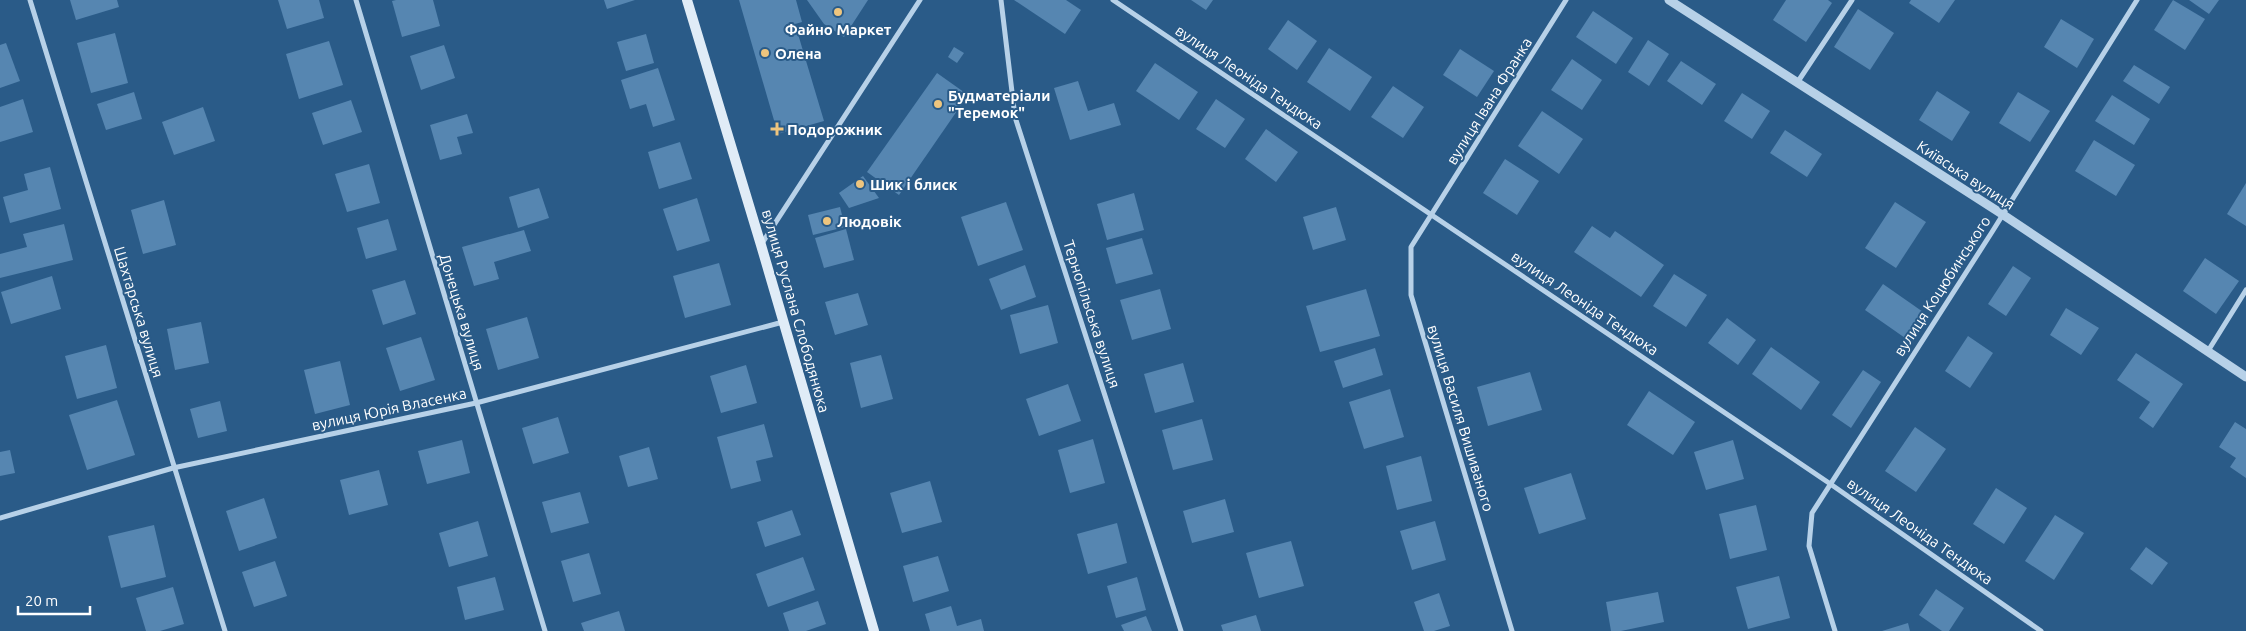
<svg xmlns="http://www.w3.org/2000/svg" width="2246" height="631" viewBox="0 0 2246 631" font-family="Ubuntu,sans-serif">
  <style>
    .building { fill: #5686b1 }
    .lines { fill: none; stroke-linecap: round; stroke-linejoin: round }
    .minor { stroke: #b7d1e8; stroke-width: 5 }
    .tertiary { stroke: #b7d1e8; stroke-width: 9 }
    .secondary { stroke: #e0ecf7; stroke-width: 10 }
    .poi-dot { fill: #eec57e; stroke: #2a5b88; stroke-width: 2 }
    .labels { text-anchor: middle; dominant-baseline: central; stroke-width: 4; stroke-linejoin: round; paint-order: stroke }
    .poi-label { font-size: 15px; font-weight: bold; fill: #fff; stroke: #2a5b88; text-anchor: start }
    .street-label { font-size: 15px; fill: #fff; stroke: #2a5b88 }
  </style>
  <rect width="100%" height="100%" fill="#2a5b88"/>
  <g class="building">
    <path d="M70,0h47l2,7 -43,13z"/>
    <path d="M278,0h41l5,18 -37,11z"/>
    <path d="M396,0h37l7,26 -38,11 -10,-36z"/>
    <path d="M604,0h31l-28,9z"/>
    <path d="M739,0h57l6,22 -7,2 29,97 -46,13z"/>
    <path d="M807,0h61l-24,37 -20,-13z"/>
    <path d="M1014,0h52l15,10 -16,24z"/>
    <path d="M1191,0h22l-7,10z"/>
    <path d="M1786,0h42l4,3 -26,39 -33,-22z"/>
    <path d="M1911,0h44l-16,23 -30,-20z"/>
    <path d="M2173,0l32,19 -20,31 -31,-20z"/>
    <path d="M2189,0h30l-10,14z"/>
    <path d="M1858,9l36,24 -24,37 -36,-23z"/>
    <path d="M1593,11l40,27 -17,26 -40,-27z"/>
    <path d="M2061,19l33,20 -17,29 -33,-21z"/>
    <path d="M1288,20l29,21 -20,29 -29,-21z"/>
    <path d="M115,33l13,50 -37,10 -14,-50z"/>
    <path d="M646,34l8,29 -28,8 -9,-29z"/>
    <path d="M1648,40l21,14 -20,32 -21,-14z"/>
    <path d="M329,41l14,44 -44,14 -13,-45z"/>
    <path d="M6,43l14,38 -20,7v-43z"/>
    <path d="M444,45l11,33 -34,12 -11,-34z"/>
    <path d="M954,47l10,6 -7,10 -9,-6z"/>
    <path d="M1329,48l43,29 -22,34 -43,-29z"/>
    <path d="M1460,49l34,22 -17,26 -34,-22z"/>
    <path d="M1572,59l30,21 -20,30 -31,-20z"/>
    <path d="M1681,61l35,23 -14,21 -35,-24z"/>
    <path d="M1155,63l43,29 -19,28 -43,-29z"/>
    <path d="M2134,65l36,22 -11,17 -36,-23z"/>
    <path d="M658,68l17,52 -22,7 -7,-23 -16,5 -9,-29z"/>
    <path d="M937,73l31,22 -69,100 -32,-23z"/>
    <path d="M1078,81l10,30 26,-8 7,22 -51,15 -16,-52z"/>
    <path d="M1393,86l31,21 -21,31 -32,-21z"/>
    <path d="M1937,91l33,21 -18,29 -33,-21z"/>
    <path d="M134,92l8,27 -36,11 -9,-26z"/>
    <path d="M2018,92l32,19 -20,31 -31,-19z"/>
    <path d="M1742,93l28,18 -18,28 -28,-18z"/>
    <path d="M2112,95l38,24 -16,26 -39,-24z"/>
    <path d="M23,99l10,33 -33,10v-35z"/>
    <path d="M1216,99l29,20 -20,29 -29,-19z"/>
    <path d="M351,100l11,32 -39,13 -11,-32z"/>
    <path d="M203,107l12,34 -41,14 -12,-33z"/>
    <path d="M1542,111l41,28 -24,35 -41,-28z"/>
    <path d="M467,114l6,19 -16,4 5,17 -22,6 -10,-35z"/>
    <path d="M1266,129l32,23 -22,30 -31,-23z"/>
    <path d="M1785,130l37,24 -15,23 -37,-24z"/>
    <path d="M2094,140l41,25 -19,31 -41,-25z"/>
    <path d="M680,142l12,37 -33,10 -11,-37z"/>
    <path d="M1505,159l34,22 -22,34 -34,-22z"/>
    <path d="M369,164l11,39 -33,9 -12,-38z"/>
    <path d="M50,167l11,42 -51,14 -7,-26 25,-7 -4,-16z"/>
    <path d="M863,176l16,22 -30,10 -10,-15z"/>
    <path d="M2246,183v43l-19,-12z"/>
    <path d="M539,188l10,30 -31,10 -9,-31z"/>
    <path d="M1134,193l10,37 -37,10 -10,-36z"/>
    <path d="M697,198l13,43 -33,10 -14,-42z"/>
    <path d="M164,200l12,45 -33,9 -12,-44z"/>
    <path d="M1006,202l17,48 -45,16 -17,-49z"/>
    <path d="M1895,202l31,20 -30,46 -31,-20z"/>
    <path d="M840,207l5,20 -32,8 -5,-20z"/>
    <path d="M1336,207l10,33 -33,10 -10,-33z"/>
    <path d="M388,219l9,31 -31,9 -9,-31z"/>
    <path d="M64,224l9,36 -73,18v-24l27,-7 -4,-13z"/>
    <path d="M1592,226l18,12 5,-7 49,34 -23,32 -67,-45z"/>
    <path d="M846,229l8,31 -30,8 -9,-30z"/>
    <path d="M524,230l7,21 -37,11 5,17 -25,7 -12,-39z"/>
    <path d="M1142,238l11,36 -37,10 -10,-36z"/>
    <path d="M2205,258l34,23 -23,33 -33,-23z"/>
    <path d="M719,263l12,42 -46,13 -12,-42z"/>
    <path d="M1025,265l11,32 -35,13 -12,-31z"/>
    <path d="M2013,266l18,12 -25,38 -18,-12z"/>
    <path d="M1674,274l33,21 -21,32 -33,-21z"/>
    <path d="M52,276l9,33 -50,15 -10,-32z"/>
    <path d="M405,280l11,34 -33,11 -11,-35z"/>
    <path d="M1883,284l43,30 -18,26 -43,-30z"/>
    <path d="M1160,289l11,40 -39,11 -12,-40z"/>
    <path d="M1366,289l14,47 -60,16 -14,-46z"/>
    <path d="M858,293l10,32 -33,10 -10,-33z"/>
    <path d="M1048,305l10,38 -38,11 -10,-39z"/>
    <path d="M2066,308l33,20 -18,27 -31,-20z"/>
    <path d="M527,317l12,41 -41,12 -12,-41z"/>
    <path d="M1727,318l29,22 -18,25 -30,-22z"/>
    <path d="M201,322l8,41 -34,7 -8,-41z"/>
    <path d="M1968,336l25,17 -23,35 -25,-17z"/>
    <path d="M421,337l14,43 -35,11 -14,-43z"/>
    <path d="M106,345l11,43 -40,11 -12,-43z"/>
    <path d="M1771,347l49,35 -19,28 -49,-36z"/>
    <path d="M1375,348l8,27 -40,13 -9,-27z"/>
    <path d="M2136,353l47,31 -30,44 -14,-10 11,-16 -33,-22z"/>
    <path d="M881,355l12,44 -32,9 -11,-45z"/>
    <path d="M340,361l10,44 -35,9 -11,-44z"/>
    <path d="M1183,363l11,39 -39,11 -11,-39z"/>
    <path d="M746,365l11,38 -36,10 -11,-37z"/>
    <path d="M1863,370l18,12 -30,46 -19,-13z"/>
    <path d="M1530,372l12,38 -54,16 -11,-39z"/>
    <path d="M1068,384l13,37 -42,15 -13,-37z"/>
    <path d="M1390,389l14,48 -40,12 -15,-47z"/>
    <path d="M1649,391l46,31 -22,33 -46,-30z"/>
    <path d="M117,400l18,55 -48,15 -18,-55z"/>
    <path d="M220,401l7,30 -29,7 -8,-29z"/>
    <path d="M558,417l11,36 -36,11 -11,-36z"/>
    <path d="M1202,419l11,41 -40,10 -11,-40z"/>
    <path d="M2235,422l11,7v49l-16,-11 6,-9 -17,-11z"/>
    <path d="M764,424l9,33 -17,4 5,20 -30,8 -14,-52z"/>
    <path d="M1915,427l31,22 -30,43 -31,-21z"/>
    <path d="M1093,439l12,44 -35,10 -12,-43z"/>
    <path d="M462,440l8,33 -43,11 -9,-33z"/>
    <path d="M1733,440l11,39 -38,11 -12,-38z"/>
    <path d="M649,447l9,32 -30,8 -9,-31z"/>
    <path d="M10,450l5,23 -15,3v-24z"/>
    <path d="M1421,456l11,45 -35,9 -11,-44z"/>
    <path d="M379,470l9,35 -39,10 -9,-35z"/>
    <path d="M1571,473l15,46 -47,15 -15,-46z"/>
    <path d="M930,481l12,41 -40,11 -12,-40z"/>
    <path d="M1996,488l31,20 -23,36 -31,-20z"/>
    <path d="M580,492l9,31 -38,10 -9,-31z"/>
    <path d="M264,498l13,40 -38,13 -13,-40z"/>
    <path d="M1225,499l9,33 -42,11 -9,-32z"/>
    <path d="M1756,505l11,45 -37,9 -11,-45z"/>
    <path d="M792,510l9,25 -36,12 -8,-25z"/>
    <path d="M2055,515l29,18 -30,47 -29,-19z"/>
    <path d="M478,521l10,35 -39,11 -10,-34z"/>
    <path d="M1435,521l11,39 -34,10 -12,-39z"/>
    <path d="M1117,523l10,40 -39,11 -11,-40z"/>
    <path d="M154,525l12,52 -45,11 -13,-52z"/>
    <path d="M1291,541l13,45 -45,12 -13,-45z"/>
    <path d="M2146,547l22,16 -16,22 -22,-16z"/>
    <path d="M589,553l12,41 -28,8 -12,-41z"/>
    <path d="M938,556l11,35 -36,11 -10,-36z"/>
    <path d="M803,557l12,33 -47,17 -12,-33z"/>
    <path d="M275,561l12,35 -33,11 -12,-35z"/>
    <path d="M1779,576l11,42 -42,11 -12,-42z"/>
    <path d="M495,577l9,33 -39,10 -8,-33z"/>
    <path d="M1137,577l9,33 -30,8 -9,-32z"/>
    <path d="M173,587l11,37 -24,7h-14l-10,-33z"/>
    <path d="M1936,589l28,19 -15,23h-7l-23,-16z"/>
    <path d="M1658,592l6,30 -43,9h-10l-5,-29z"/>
    <path d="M1439,593l11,33 -16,5h-10l-10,-29z"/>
    <path d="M818,601l8,23 -20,7h-17l-6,-18z"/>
    <path d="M951,606l6,20 24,-7 3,12h-54l-5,-17z"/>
    <path d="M619,611l6,20h-41l-3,-8z"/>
    <path d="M1256,615l5,16h-38l-2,-6z"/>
    <path d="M1146,616l6,15h-28l-3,-6z"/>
    <path d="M1908,623l2,8h-28z"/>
  </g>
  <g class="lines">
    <g class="minor">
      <path d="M30,0l195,631"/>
      <path d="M356,0l189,631"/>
      <path d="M1001,0l14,117 166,514"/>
      <path d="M1113,0l716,483 212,148"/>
      <path d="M1797,83l55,-83"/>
      <path d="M761,245l159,-245"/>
      <path d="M2208,351l38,-61"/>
      <path d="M0,518l173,-50 303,-65 307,-81"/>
      <path d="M1512,631l-101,-336v-48l155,-247"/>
      <path d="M1835,631l-26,-85 3,-33 180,-281 145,-232"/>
    </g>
    <path class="tertiary" d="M1669,0l333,214 244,163"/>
    <path class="secondary" d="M687,0l74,245 113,386"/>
  </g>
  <g class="poi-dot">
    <circle cx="838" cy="12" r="5"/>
    <circle cx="765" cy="53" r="5"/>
    <circle cx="938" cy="104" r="5"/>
    <path d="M774.5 121.5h5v5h5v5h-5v5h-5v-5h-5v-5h5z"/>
    <circle cx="860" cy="184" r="5"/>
    <circle cx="827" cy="221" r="5"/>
  </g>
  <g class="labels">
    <g class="poi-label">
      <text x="838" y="29" text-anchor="middle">Файно Маркет</text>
      <text x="775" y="53">Олена</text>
      <text x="948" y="95">Будматеріали<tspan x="948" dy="17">"Теремок"</tspan></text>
      <text x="787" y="129">Подорожник</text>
      <text x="870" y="184">Шик і блиск</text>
      <text x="837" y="221">Людовік</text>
    </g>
    <g class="street-label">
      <text transform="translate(1249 77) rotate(34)">вулиця Леоніда Тендюка</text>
      <text transform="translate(1489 101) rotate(-58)">вулиця Івана Франка</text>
      <text transform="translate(1966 175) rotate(33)">Київська вулиця</text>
      <text transform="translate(1942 286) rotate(-57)">вулиця Коцюбинського</text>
      <text transform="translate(1585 303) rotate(34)">вулиця Леоніда Тендюка</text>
      <text transform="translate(796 311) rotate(74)">вулиця Руслана Слободянюка</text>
      <text transform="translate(139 312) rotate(73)">Шахтарська вулиця</text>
      <text transform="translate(462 312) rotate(73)">Донецька вулиця</text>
      <text transform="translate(1092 314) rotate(72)">Тернопільська вулиця</text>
      <text transform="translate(389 409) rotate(-12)">вулиця Юрія Власенка</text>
      <text transform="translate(1461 418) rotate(73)">вулиця Василя Вишиваного</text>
      <text transform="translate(1920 531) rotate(35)">вулиця Леоніда Тендюка</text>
    </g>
  </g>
  <path d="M18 606v8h72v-8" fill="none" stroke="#ffffff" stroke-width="2.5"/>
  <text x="25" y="606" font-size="15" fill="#ffffff" stroke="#2a5b88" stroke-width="4" paint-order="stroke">20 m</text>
</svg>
